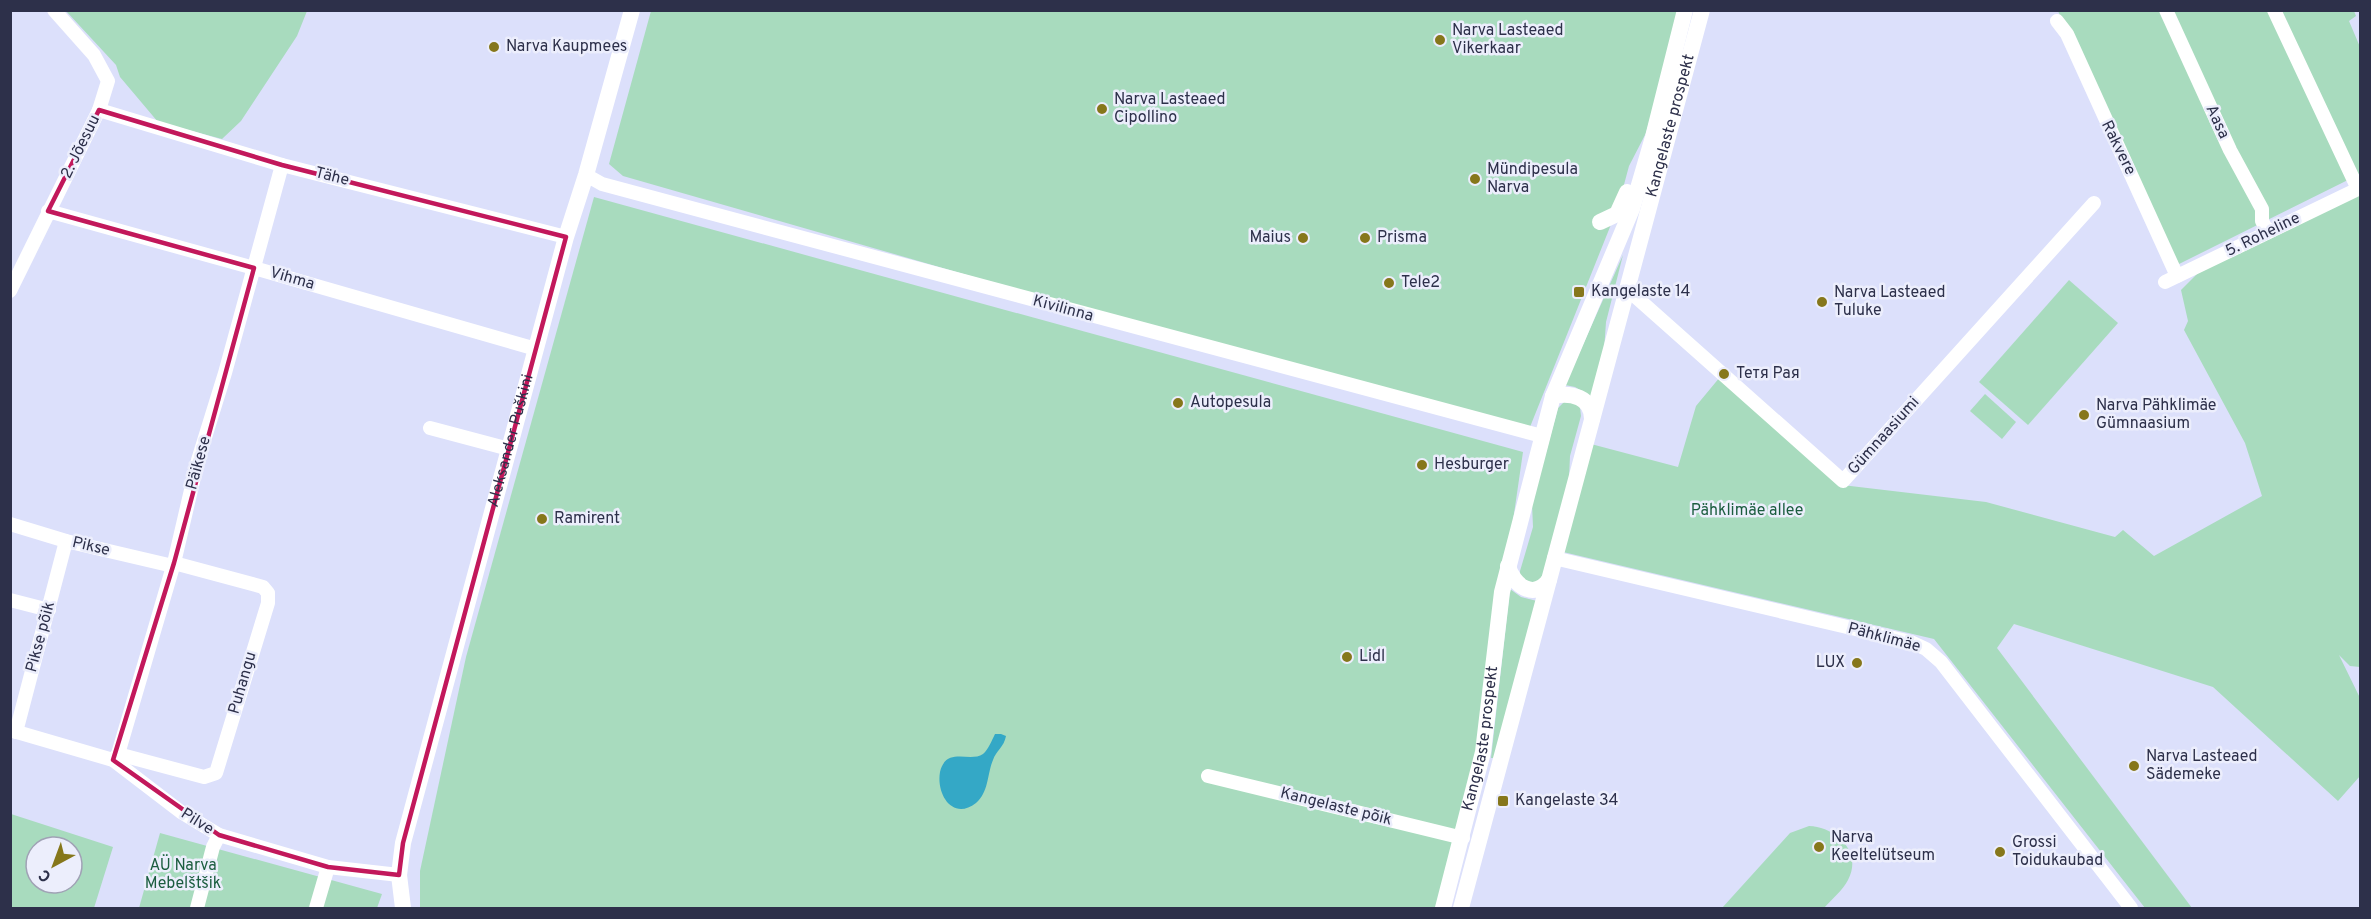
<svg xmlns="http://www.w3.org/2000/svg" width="2371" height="919" viewBox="0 0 2371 919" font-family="Overpass,sans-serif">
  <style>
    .green { fill: #a8dbbe; fill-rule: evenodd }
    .water { fill: #34a8c6 }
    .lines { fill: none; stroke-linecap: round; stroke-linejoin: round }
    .minor { stroke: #fff; stroke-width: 14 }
    .major { stroke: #fff; stroke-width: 16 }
    .marked { fill: none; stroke: #c2185b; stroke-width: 4.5; stroke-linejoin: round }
    .poi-dot { fill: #86771b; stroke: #eceefc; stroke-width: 2 }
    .labels { text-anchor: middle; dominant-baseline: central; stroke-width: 5; stroke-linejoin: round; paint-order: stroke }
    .poi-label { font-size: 16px; fill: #2d304a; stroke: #eceefc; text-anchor: start }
    .street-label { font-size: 16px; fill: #2d304a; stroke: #eceefc }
    .park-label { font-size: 16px; fill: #1b5d3f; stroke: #eceefc }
  </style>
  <rect width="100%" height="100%" fill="#dce0fb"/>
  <g class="green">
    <path d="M66,11h241l-10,25 -56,85 -19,18 -64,-17 -38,-45 -4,-12z"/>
    <path d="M651,11h1030l-35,122 -17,33 -11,41 -90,225 -248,-67 -657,-189 -14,-12z"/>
    <path d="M2058,11h296l2,5 -7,5 11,26v127l-187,93z"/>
    <path d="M2360,194v473l-10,-1 -11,-11 21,43v78l-22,25 -125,-114 -199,-63 -17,24 195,260h-47l-211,-269 -371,-87 28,-108 87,23 18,-61 24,-29 122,108 144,17 129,35 8,-7 31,26 108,-60 -17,-53 -61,-113 4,-9 -7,-31 17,-17z"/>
    <path d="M594,197l929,255 -49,337 -33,119h-1021v-37l46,-214z"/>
    <path d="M1623,255l-17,67 -2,29 -12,46 -17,-10 -10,-2z"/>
    <path d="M2069,280l49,43 -90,102 -49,-43z"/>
    <path d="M1985,394l31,28 -14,17 -32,-28z"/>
    <path d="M1565,401h6l9,6 1,9 -11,40 -1,22 -26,99 -8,8 -15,-7v-7l13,-44 -1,-23 26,-96z"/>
    <path d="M1510,589l11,8 16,4 -43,157h-3z"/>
    <path d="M11,814l102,33 -19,61h-83zM36,847h36v36h-36z"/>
    <path d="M1809,826c27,1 54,26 39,54 -5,10 -17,20 -24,28h-102l68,-75z"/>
    <path d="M160,833l222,61 -5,14h-238z"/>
  </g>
  <path class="water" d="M995,734h6l5,2c-2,11 -10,15 -13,24 -6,14 -4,32 -17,43 -23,18 -40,-8 -36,-31 6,-26 30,-9 43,-18 5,-4 9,-14 12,-20z"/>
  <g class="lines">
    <g class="minor">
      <path d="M2166,10l64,140 32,59v12l6,11"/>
      <path d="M2274,10l84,179"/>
      <path d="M2057,21l10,13 110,242"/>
      <path d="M99,110l183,55 284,72"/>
      <path d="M586,175l16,9 940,252"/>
      <path d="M48,211l206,57 282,81"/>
      <path d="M2165,282l195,-94"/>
      <path d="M1627,289l216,192 251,-278"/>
      <path d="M10,291l89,-181 9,-29 -14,-26 -40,-45"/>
      <path d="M430,428l79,21"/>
      <path d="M10,524l56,17 107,25"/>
      <path d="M1554,558l357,84 15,7 15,13 190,246"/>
      <path d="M10,600l39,10"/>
      <path d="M10,730l103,30 68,52 38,23 109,32 71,8"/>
      <path d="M16,732l50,-191"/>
      <path d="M118,754l86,23 12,-4 52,-170v-10l-5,-6 -89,-24"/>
      <path d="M113,760l5,-6 56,-191 24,-103 27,-87 57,-208"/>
      <path d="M1208,776l255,62"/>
      <path d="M197,908l16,-61 6,-12"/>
      <path d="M316,908l12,-41"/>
    </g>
    <g class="major">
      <path d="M1600,222l17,-8 10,-22"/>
      <path d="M1553,396c18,-4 39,1 39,23"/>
      <path d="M1508,566c5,19 26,35 41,14"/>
      <path id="s1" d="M403,908l-4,-33 4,-32 163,-606 20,-62 46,-165"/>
      <path id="s2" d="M1443,908l40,-156 19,-160 51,-196 79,-187 21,-72 32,-127"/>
      <path id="s3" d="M1461,908l241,-898"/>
    </g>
  </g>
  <path class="marked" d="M99,110l183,55 284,72 -163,606 -4,32 -71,-8 -109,-32 -106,-75 61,-197 80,-295 -206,-57z"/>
  <g class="poi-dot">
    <circle cx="1440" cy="40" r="6"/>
    <circle cx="494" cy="47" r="6"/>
    <circle cx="1102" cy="109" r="6"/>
    <circle cx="1475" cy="179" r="6"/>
    <circle cx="1303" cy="238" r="6"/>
    <circle cx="1365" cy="238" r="6"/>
    <circle cx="1389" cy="283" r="6"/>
    <rect x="1573" y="286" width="12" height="12" rx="3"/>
    <circle cx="1822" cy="302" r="6"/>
    <circle cx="1724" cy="374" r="6"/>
    <circle cx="1178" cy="403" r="6"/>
    <circle cx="2084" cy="415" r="6"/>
    <circle cx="1422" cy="465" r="6"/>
    <circle cx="542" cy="519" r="6"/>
    <circle cx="1347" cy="657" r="6"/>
    <circle cx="1857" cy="663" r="6"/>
    <circle cx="2134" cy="766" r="6"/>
    <rect x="1497" y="795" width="12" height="12" rx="3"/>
    <circle cx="1819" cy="847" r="6"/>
    <circle cx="2000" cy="852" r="6"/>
  </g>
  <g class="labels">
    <g class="poi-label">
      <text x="1452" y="31">Narva Lasteaed<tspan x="1452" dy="18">Vikerkaar</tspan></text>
      <text x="506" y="47">Narva Kaupmees</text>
      <text x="1114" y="100">Narva Lasteaed<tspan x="1114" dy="18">Cipollino</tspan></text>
      <text x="1487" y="170">Mündipesula<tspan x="1487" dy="18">Narva</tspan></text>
      <text x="1291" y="238" text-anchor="end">Maius</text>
      <text x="1377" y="238">Prisma</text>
      <text x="1401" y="283">Tele2</text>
      <text x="1591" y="292">Kangelaste 14</text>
      <text x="1834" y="293">Narva Lasteaed<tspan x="1834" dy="18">Tuluke</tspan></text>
      <text x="1736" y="374">Тетя Рая</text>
      <text x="1190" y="403">Autopesula</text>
      <text x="2096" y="406">Narva Pähklimäe<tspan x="2096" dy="18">Gümnaasium</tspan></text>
      <text x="1434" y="465">Hesburger</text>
      <text x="554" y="519">Ramirent</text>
      <text x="1359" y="657">Lidl</text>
      <text x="1845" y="663" text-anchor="end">LUX</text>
      <text x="2146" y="757">Narva Lasteaed<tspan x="2146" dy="18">Sädemeke</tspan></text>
      <text x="1515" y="801">Kangelaste 34</text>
      <text x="1831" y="838">Narva<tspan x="1831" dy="18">Keeltelütseum</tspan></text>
      <text x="2012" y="843">Grossi<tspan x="2012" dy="18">Toidukaubad</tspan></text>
    </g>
    <g class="street-label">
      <text transform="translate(2217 122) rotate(65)">Aasa</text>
      <text stroke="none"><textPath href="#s3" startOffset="810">Kangelaste prospekt</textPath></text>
      <text transform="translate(81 147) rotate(-64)">2. Jõesuu</text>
      <text transform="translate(2118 148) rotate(64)">Rakvere</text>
      <text transform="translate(332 177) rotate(14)">Tähe</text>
      <text transform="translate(2263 235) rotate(-26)">5. Roheline</text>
      <text transform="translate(292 279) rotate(16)">Vihma</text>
      <text transform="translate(1063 309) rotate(15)">Kivilinna</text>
      <text transform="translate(1884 436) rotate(-48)">Gümnaasiumi</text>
      <text stroke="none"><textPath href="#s1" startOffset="482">Aleksander Puškini</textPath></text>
      <text transform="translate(199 463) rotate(-75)">Päikese</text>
      <text transform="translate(91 547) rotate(13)">Pikse</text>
      <text transform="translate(41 637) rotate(-75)">Pikse põik</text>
      <text transform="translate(1884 638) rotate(15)">Pähklimäe</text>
      <text transform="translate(243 683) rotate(-74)">Puhangu</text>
      <text stroke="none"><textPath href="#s2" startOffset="174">Kangelaste prospekt</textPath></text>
      <text transform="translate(1336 807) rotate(14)">Kangelaste põik</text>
      <text transform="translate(197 822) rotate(32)">Pilve</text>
    </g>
    <g class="park-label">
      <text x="1747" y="511">Pähklimäe allee</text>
      <text x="183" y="866">AÜ Narva<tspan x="183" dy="18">Mebelštšik</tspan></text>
    </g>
  </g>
  <rect width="2371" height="919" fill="none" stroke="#2d304a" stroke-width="24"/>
  <g transform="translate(54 865) rotate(221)"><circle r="28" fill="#eceefc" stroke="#a0a2b5" stroke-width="1.5"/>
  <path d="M0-4.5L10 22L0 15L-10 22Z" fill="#86771b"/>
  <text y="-9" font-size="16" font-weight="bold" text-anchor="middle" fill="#2d304a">С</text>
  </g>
</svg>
